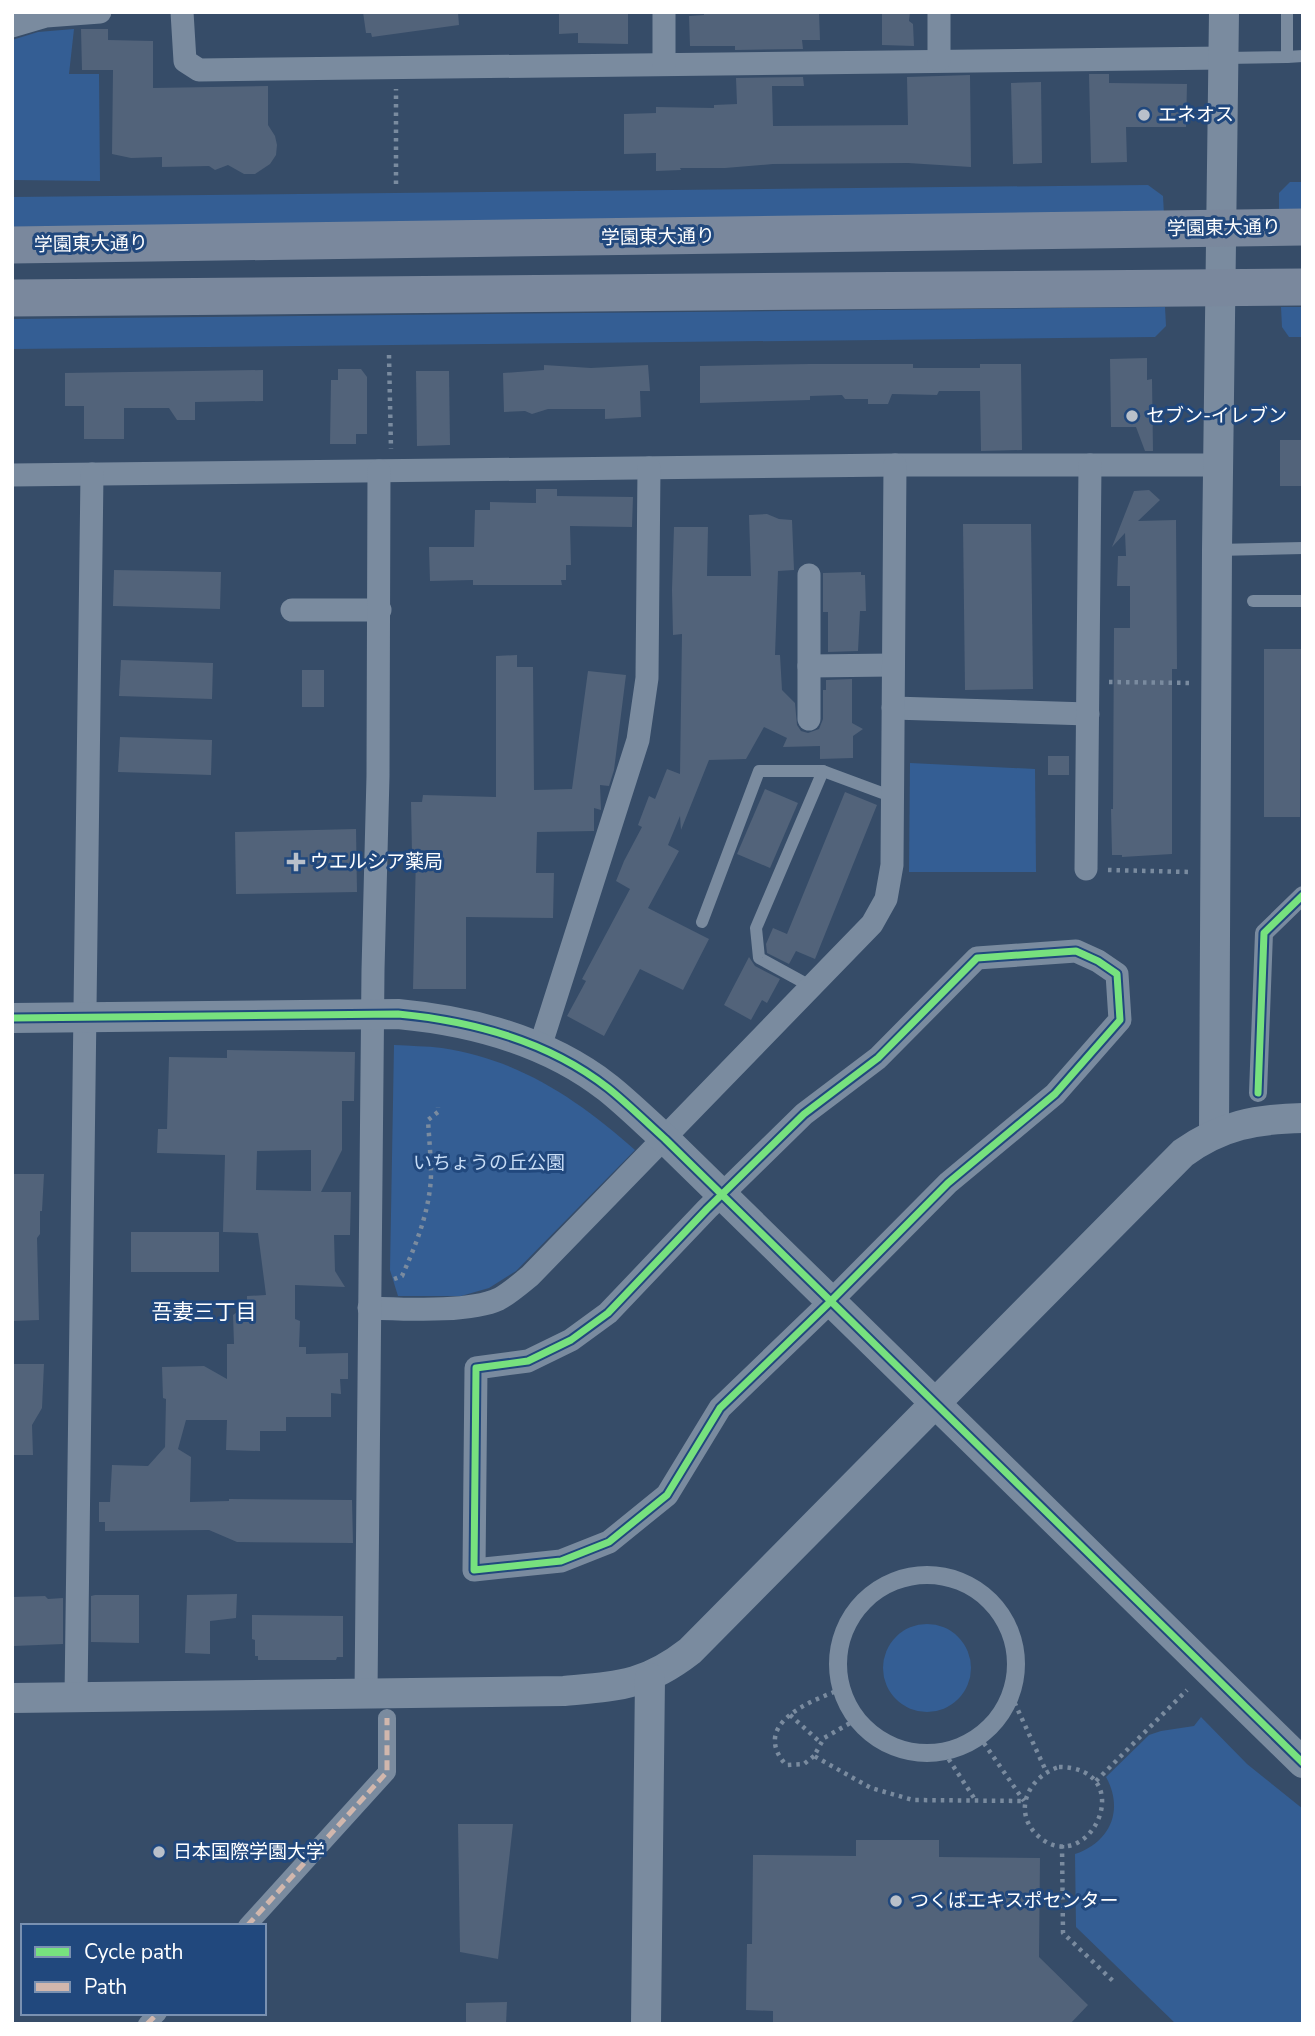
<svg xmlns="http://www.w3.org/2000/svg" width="1315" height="2036" viewBox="0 0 1315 2036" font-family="'Nunito Sans','Noto Sans JP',sans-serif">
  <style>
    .green { fill: #345e94 }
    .building { fill: #52637a; fill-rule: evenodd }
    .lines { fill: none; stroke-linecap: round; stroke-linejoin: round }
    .path { stroke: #7a8b9f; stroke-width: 4.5; stroke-dasharray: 3.5 5; stroke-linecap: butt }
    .service { stroke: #7a8b9f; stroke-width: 12 }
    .pedestrian { stroke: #7a8b9f; stroke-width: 18 }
    .minor { stroke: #7a8b9f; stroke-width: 23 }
    .tertiary { stroke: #7a8b9f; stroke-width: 30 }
    .primary { stroke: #7a889d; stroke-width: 37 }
    .quiet { stroke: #d1b7ad; stroke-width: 5; stroke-dasharray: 10 5; stroke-linecap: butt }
    .cycleway-casing { stroke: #21487d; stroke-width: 11 }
    .cycleway { stroke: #77e17e; stroke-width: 7 }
    .poi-dot { fill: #b9c0ca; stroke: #21487d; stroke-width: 2.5 }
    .labels { text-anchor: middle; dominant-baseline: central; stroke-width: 6; stroke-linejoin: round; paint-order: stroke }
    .poi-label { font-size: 19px; fill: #fff; stroke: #21487d; text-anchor: start }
    .street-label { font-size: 19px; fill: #fff; stroke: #21487d }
    .park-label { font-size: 19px; fill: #c7dcf5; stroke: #21487d }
    .neighbourhood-label { font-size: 21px; fill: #fff; stroke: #21487d }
  </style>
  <rect width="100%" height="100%" fill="#364c68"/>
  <g class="green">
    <path d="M74,29l-5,45h30l1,107 -88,-1v-140l26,-8z"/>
    <path d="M1290,182h13v30h-24v-19z"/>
    <path d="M1148,185l15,11 1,19 -1152,12v-30z"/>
    <path d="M1165,307l1,19 -11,11 -1143,12v-30z"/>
    <path d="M1281,307h22v30h-14l-7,-10z"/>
    <path d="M910,763l125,6 1,103h-127z"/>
    <path d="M394,1045c16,1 32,1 48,3 76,11 137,52 193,102l-119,121 -27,17 -28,8h-63l-8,-26z"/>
    <circle cx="927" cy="1668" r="44"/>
    <path d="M1201,1717l46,47 56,45v215h-127l-100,-97 -1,-73c36,-12 49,-45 31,-77l43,-42 12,-4 33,-5z"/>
  </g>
  <g class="building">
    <path d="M363,12h95l1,13 -87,12 -1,-4h-5z"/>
    <path d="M559,12h69v32l-50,-1v-10l-19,1z"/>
    <path d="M704,12h115l1,28h-18l1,9h-3l-65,1v-4h-45l-1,-30 15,-1z"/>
    <path d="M882,12h28l-1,9 4,3 1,22 -32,-1z"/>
    <path d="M81,29h27v11l45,1v47l115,-2v39l7,11 2,9 -1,10 -6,9 -15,10h-11l-16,-9 -13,5 -6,-4 -47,1v-10l-31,1 -19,-4 1,-84h-31z"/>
    <path d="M1089,74h20v9l78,1 -1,43h-60l1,35 -36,1z"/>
    <path d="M970,75l1,92 -63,-4 -135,1 -48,4h-45l1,2 -25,1v-18l-32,1v-40l32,-1v-6l58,1v-3l23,-1 -1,-26 67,-1 1,9h-32l1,40 135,-1 -1,-48z"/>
    <path d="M1041,82l1,81 -29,1 -2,-81z"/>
    <path d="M1147,358v22l5,-1 1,72h-8l-9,-24h-25l-1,-68z"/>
    <path d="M810,364h103v4h67v-4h41l1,86 -41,1 -1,-60h-41l-2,4 -45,-1 -4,10h-20v-5h-23l-3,-4 -32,1v4l-110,3v-37z"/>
    <path d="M544,365l47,3 57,-3 2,26h-10l1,26 -36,2v-10h-57l-16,5 -7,-3 -21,1 -1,-39 41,-3z"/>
    <path d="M338,369h23l6,8v57h-11v10h-26l1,-64h7z"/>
    <path d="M263,370v31l-68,1v18h-18l-8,-12h-45v31h-40v-33h-19v-33z"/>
    <path d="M416,371h33l1,74 -33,1z"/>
    <rect x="1280" y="440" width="23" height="46"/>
    <path d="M536,489h21v7l76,1 -1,30 -62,-1 1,39h-5v15h-5l1,5h-89v-5l-43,1 -1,-34h45l1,-37h15v-8l46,1z"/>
    <path d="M1149,490l11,10 -22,21 38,-1 1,149h-5v185l-50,3v-2h-10l-1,-46h2l1,-181h16v-42h-13l1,-30h8l-1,-23 -13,14 22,-56z"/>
    <path d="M767,514l12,5 13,1 2,50 -16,1 -3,84h5l2,35 13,13 2,22 4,6 7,2 11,-4 4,-10v-29h3v-10l26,-1v44l11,6 -10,7v22l-33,1v-13l-37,1 4,-9 -23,-11 -18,32 -37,1 -28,70 -1,-14 -12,29 11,6 -31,57 61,31 -26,51 -43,-21 -36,67 -37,-20 19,-35 -4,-2 48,-90 -14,-8 8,-20 18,-34 -4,-2 11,-29 6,3 12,-30 13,5 2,-140 -9,1 -1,-45 2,-63h34l-1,49h44l-2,-61z"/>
    <path d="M963,524h68l2,165 -68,1z"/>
    <path d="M114,570l107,2 -1,37 -107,-3z"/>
    <path d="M861,572v3h4l1,36h-6l-2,40 -30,1v-40h-5v-39z"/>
    <path d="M1264,649h37l-1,168h-36z"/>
    <path d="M517,655v12h16l1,123 38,-1 16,-118 38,4 -12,95 -5,16 -9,-1 1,25 -7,-2v23l-57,1 -1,41h18l-1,45 -87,-1v72h-53l3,-135h-4l-1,-52h11l1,-7 73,2v-141z"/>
    <path d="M121,660l92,3 -1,36 -93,-3z"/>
    <rect x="302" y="670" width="22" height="37"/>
    <path d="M120,737l92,3 -1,35 -93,-3z"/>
    <rect x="1048" y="756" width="21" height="19"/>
    <path d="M765,789l33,14 -28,65 -33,-14z"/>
    <path d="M845,792l32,13 -62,154 -19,-8 -7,13 -22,-11 -1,-9 7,-16 14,6z"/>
    <path d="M356,829l1,63 -121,2 -1,-62z"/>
    <path d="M749,957l6,9 25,13 -13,24 -5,-3 -11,20 -27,-15z"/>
    <path d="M227,1050l128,2 -1,49h-12v49l-21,42h30l-1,43h-16l1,36 10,16 -50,-2v34l5,2 -1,26h7v7l42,-1v26h-8l1,15 -10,-1v24h-45v14h-26v20l-34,-1 1,-30h-41l-8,29 13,8 -1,45 39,-1v-2l123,1 1,43 -116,-1 -28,-12 -104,1v-9h-6v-20h11l2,-37 36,1 17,-19 1,-48 -3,-1 -1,-31 42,-1 23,13v-35h7l-1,-29 14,-10v-9l19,-1 -8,-62 -35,-1 2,-77 -68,-2 1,-24h9l2,-72 58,1zM311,1150v41l-55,-1 1,-39z"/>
    <path d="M12,1174h32l-2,37h-2v23l-3,4 2,82 -27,1z"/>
    <rect x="131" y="1232" width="88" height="40"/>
    <path d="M12,1364h32l-2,44 -10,17 1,30h-21z"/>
    <path d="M237,1594l-1,24 -26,3v33l-25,-1 2,-58z"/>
    <path d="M95,1595h44v48l-48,-1v-46z"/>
    <path d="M45,1596l3,3 15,-1v46l-49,2 -2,-5v-44z"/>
    <path d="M252,1615l91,1v41h-6l-1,3h-78v-4h-3v-16l-3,-1z"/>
    <path d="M458,1824h55l-15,135 -38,-7z"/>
    <path d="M856,1840h83v17l101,1 -1,99 49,48 -18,19h-297v-13l-27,-1 1,-66h5l1,-89 103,1z"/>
    <path d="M507,2002l-1,22h-40v-21z"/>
  </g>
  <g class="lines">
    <g class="path">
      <path d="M396,184v-95"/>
      <path d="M389,355l2,94"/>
      <path d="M1109,682l82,1"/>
      <path d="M1108,870l82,2"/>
      <path d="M394,1279l8,-3c14,-31 28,-66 29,-101 0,-18 -2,-37 -3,-55l10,-8v-5"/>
      <path d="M1011,1695l35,76"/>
      <path d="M790,1715l31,28"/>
      <path d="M857,1719l-33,19 -10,18 57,32 42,12 112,1"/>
      <path d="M979,1736l45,65"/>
      <path d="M944,1752l32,49"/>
      <path d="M814,1756l-10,8 -18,1c-36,-41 24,-64 56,-76"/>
      <path d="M1059,1767c84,1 28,117 -23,67 -24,-25 -6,-58 23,-67z"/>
      <path d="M1096,1781l91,-91"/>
      <path d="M1062,1845l1,88 50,48"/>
    </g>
    <g class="service">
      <path d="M1287,57l16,-1"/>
      <path d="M1225,58l62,-1v-45"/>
      <path d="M1217,550l86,-2"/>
      <path d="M1253,601h50"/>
      <path d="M702,922l57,-151h64"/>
      <path d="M812,987l-53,-29 -3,-30 67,-157 70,26"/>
    </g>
    <g class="pedestrian">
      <path d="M1258,1093l6,-160 39,-38"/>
      <circle cx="927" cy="1664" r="89"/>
      <path d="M247,1926l140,-154v-54"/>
      <path d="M147,2024l11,-11"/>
    </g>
    <g class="minor">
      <path d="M182,12l3,49 14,9 1025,-12"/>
      <path d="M664,12v52"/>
      <path d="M939,12v48"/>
      <path d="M12,26l34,-10 54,-4"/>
      <path d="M12,475l883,-10h323"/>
      <path d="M292,610h88"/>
      <path d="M809,666l84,-1"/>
      <path d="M893,708l195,6"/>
      <path d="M809,719v-144"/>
      <path d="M1086,869l4,-404"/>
      <path d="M1076,951l22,10 19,13 3,46 -65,74 -107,89 -118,119 -110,106 -53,87 -58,47 -48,19 -87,9 2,-202 52,-7 43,-21 37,-27 99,-104 97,-95 74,-56 99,-100z"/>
      <path d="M540,1047l98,-307 9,-62 2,-210"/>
      <path d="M369,1308c35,1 100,5 130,-9 11,-6 21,-15 31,-23l342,-352 14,-25 6,-34 3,-400"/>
      <path d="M366,1695l7,-725 5,-194 1,-305"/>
      <path d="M76,1697l16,-1223"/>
    </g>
    <g class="tertiary">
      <path d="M12,1018l386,-4c75,7 150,27 210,74 20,16 38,34 57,51l638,624"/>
      <path d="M1214,1133l3,-583 7,-538"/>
      <path d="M12,1698l552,-7c54,-5 81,-5 126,-40l493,-498c39,-28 73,-34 120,-35"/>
      <path d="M646,2024l4,-346"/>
    </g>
    <g class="primary">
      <path d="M12,245l1291,-18"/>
      <path d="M12,298l1291,-11"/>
    </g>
    <g class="quiet">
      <path d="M247,1926l140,-154v-54"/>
      <path d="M147,2024l11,-11"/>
    </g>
    <defs>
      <g id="cycleway">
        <path d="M1076,951l22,10 19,13 3,46 -65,74 -107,89 -118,119 -110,106 -53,87 -58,47 -48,19 -87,9 2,-202 52,-7 43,-21 37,-27 99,-104 97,-95 74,-56 99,-100z"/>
        <path d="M12,1018l386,-4c75,7 150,27 210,74 20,16 38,34 57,51l638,624"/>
        <path d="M1258,1093l6,-160 39,-38"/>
      </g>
    </defs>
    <use href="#cycleway" class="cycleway-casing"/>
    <use href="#cycleway" class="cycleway"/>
  </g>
  <g class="poi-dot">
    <circle cx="1144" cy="115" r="7"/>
    <circle cx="1132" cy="416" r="7"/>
    <path d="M292.5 851.5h7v7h7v7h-7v7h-7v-7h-7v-7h7z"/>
    <circle cx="159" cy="1852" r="7"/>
    <circle cx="896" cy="1901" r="7"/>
  </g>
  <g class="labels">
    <g class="poi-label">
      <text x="1158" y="115">エネオス</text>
      <text x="1146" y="416">セブン-イレブン</text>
      <text x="310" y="862">ウエルシア薬局</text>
      <text x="173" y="1852">日本国際学園大学</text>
      <text x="910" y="1901">つくばエキスポセンター</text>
    </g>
    <g class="street-label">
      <text transform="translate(1224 228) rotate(-1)">学園東大通り</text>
      <text transform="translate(658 237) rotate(-1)">学園東大通り</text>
      <text transform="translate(91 244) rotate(-1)">学園東大通り</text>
    </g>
    <g class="park-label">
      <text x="489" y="1163">いちょうの丘公園</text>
    </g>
    <g class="neighbourhood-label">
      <text x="204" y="1312">吾妻三丁目</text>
    </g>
  </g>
  <rect width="1315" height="2036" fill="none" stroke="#ffffff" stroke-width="28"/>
  <rect x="21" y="1924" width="245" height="91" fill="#21487d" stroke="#7a91b1" stroke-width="2"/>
  <rect x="35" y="1947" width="35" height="10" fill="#77e17e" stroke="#7a91b1" stroke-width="2"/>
  <text x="84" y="1959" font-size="21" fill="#ffffff">Cycle path</text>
  <rect x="35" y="1982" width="35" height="10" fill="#d1b7ad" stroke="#7a91b1" stroke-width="2"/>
  <text x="84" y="1994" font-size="21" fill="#ffffff">Path</text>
</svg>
